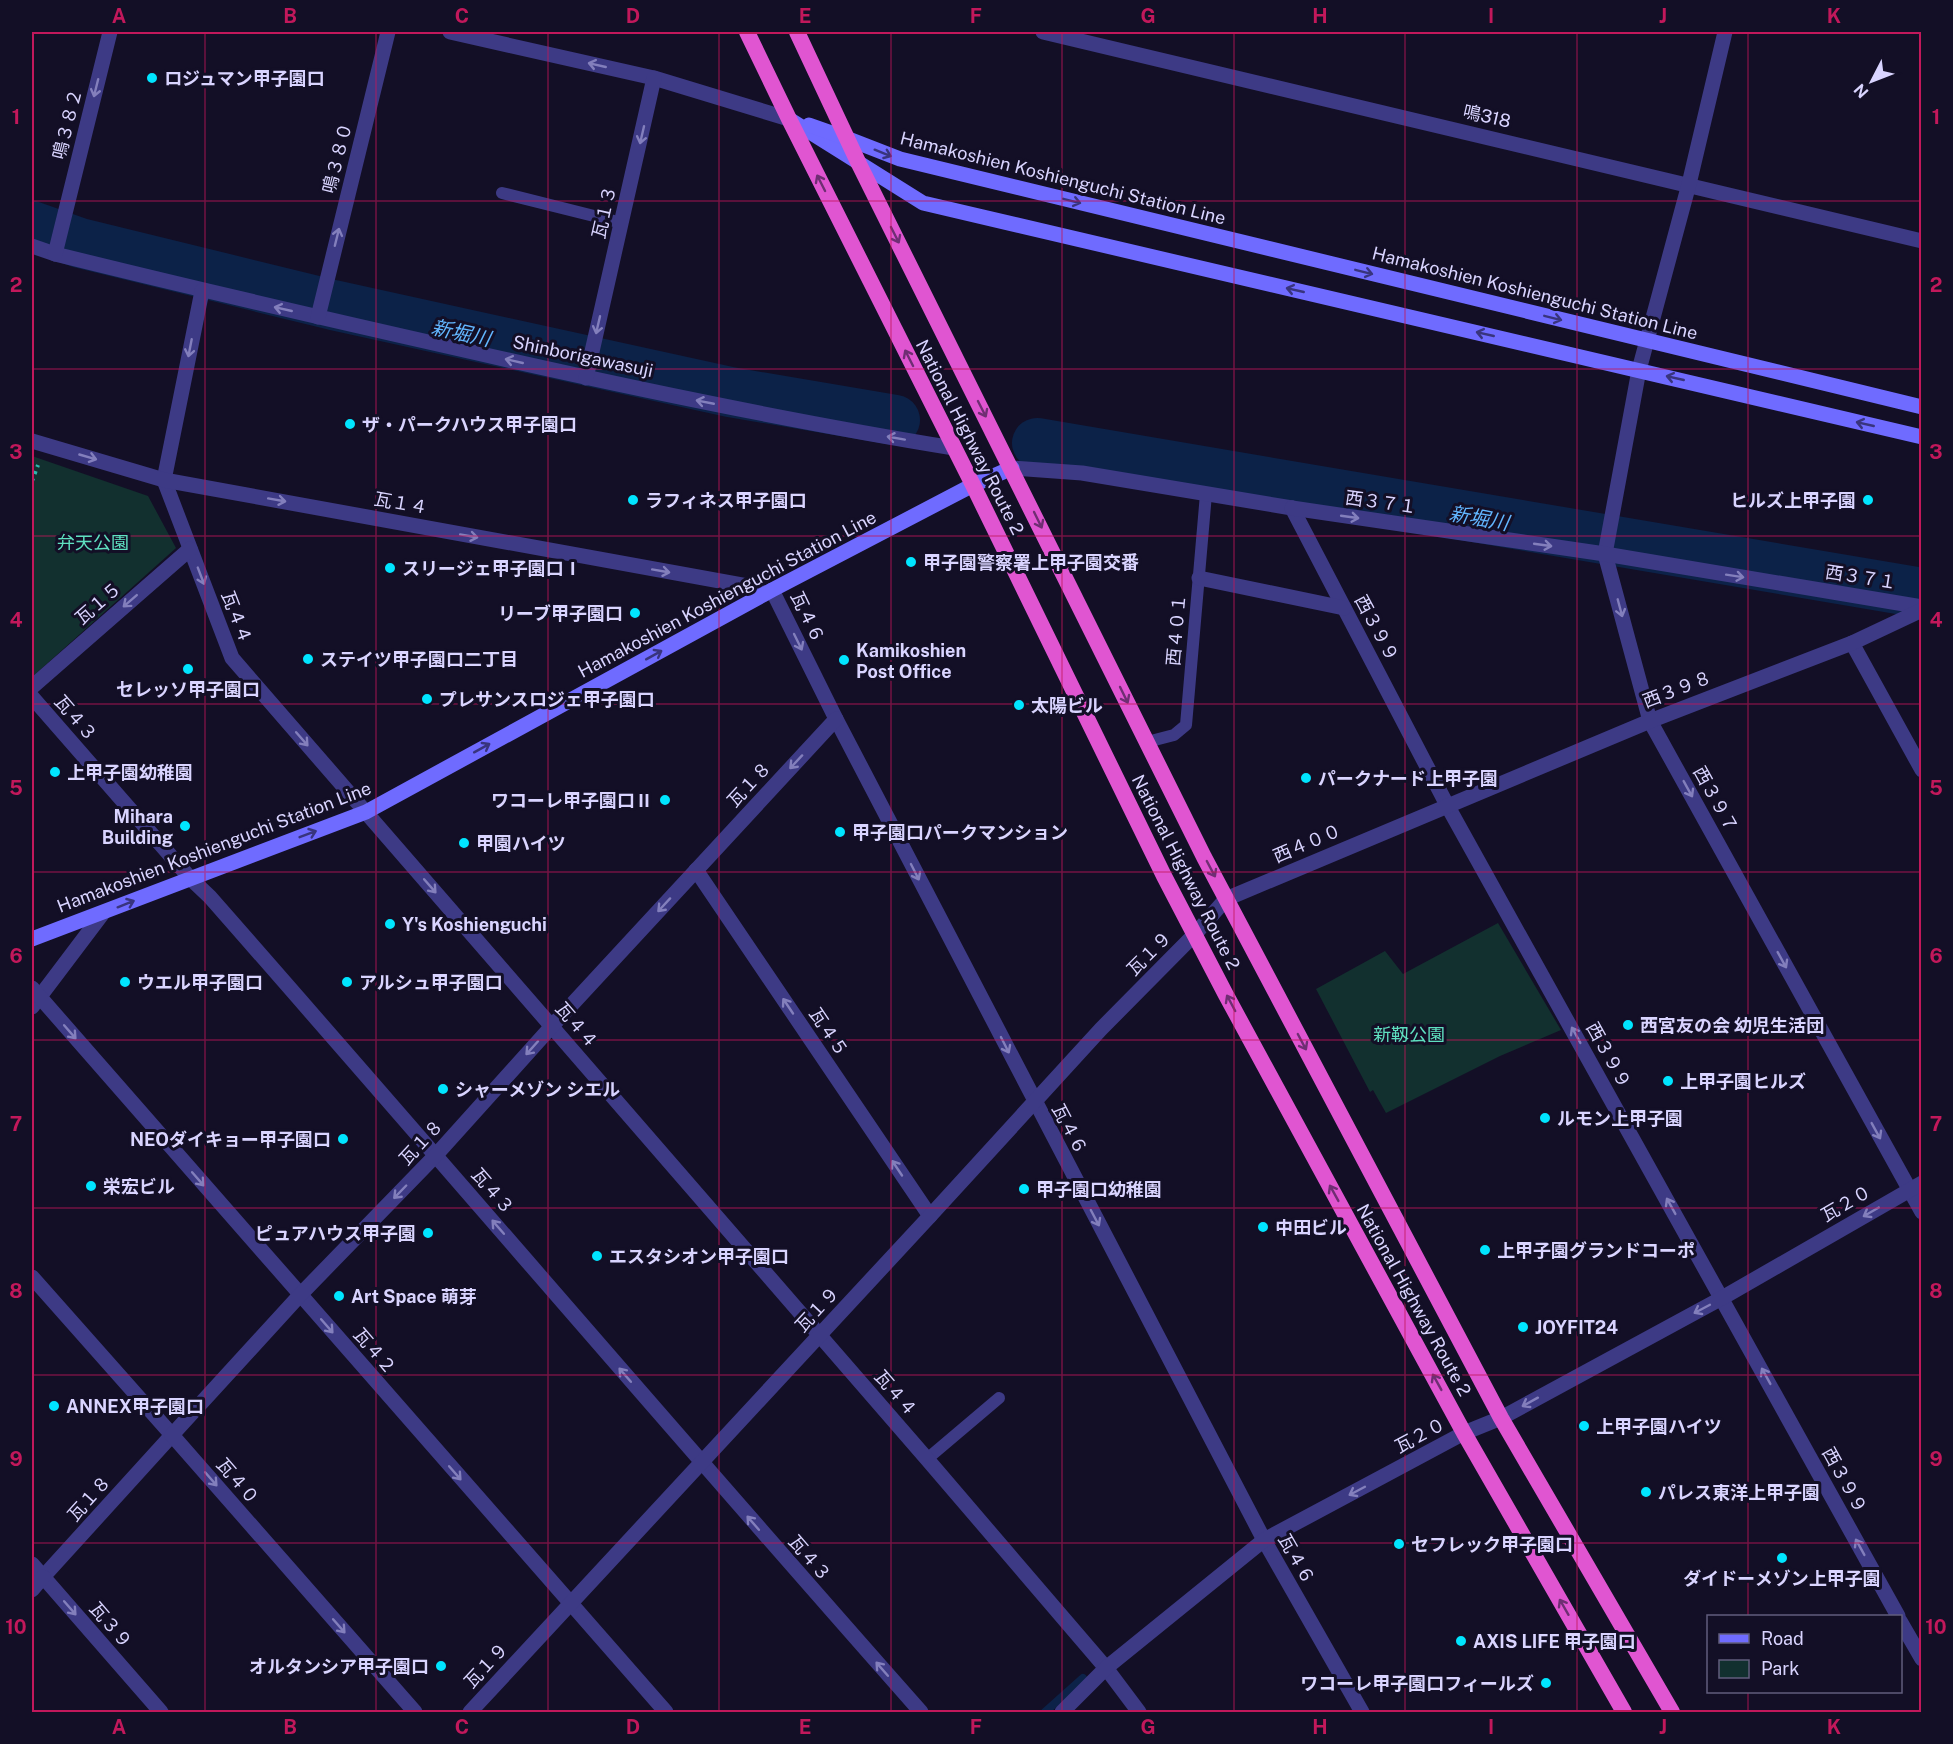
<svg xmlns="http://www.w3.org/2000/svg" width="1953" height="1744" viewBox="0 0 1953 1744" font-family="'Public Sans','Noto Sans JP',sans-serif">
  <style>
    .green { fill: #12302f }
    .lines { fill: none; stroke-linecap: round; stroke-linejoin: round }
    .stream { stroke: #0c2248; stroke-width: 8 }
    .river { stroke: #0c2248; stroke-width: 50 }
    .path { stroke: #2fb8b0; stroke-width: 4; stroke-dasharray: 3 4.5; stroke-linecap: butt }
    .service { stroke: #3d3a85; stroke-width: 12 }
    .pedestrian { stroke: #3d3a85; stroke-width: 15 }
    .minor { stroke: #3d3a85; stroke-width: 15 }
    .tertiary { stroke: #3d3a85; stroke-width: 15 }
    .secondary { stroke: #6f6bff; stroke-width: 15 }
    .trunk { stroke: #e055d1; stroke-width: 16 }
    .oneway { stroke: #837fbc }
    .oneway2 { stroke: #38347d }
    .oneway3 { stroke: #6f2e73 }
    .grid { fill: none; stroke: #c2185b; stroke-width: 1.5; stroke-opacity: 0.55 }
    .poi-dot { fill: #00e5ff; stroke: #130f26; stroke-width: 2 }
    .labels { text-anchor: middle; dominant-baseline: central; stroke-width: 6; stroke-linejoin: round; paint-order: stroke }
    .poi-label { font-size: 18px; font-weight: bold; fill: #d9d4ff; stroke: #130f26; text-anchor: start }
    .street-label { font-size: 18px; fill: #d9d4ff; stroke: #130f26 }
    .park-label { font-size: 18px; fill: #5fe0c0; stroke: #130f26 }
    .water-label { font-size: 20px; font-style: italic; fill: #62b6ff; stroke: #130f26 }
    .neatline { fill: none; stroke: #c2185b; stroke-width: 2 }
    .grid-label { font-size: 20px; text-anchor: middle; font-weight: bold; fill: #c2185b }
  </style>
  <rect width="100%" height="100%" fill="#130f26"/>
  <g class="green">
    <path d="M32,456l116,40 28,52 -144,129z"/>
    <path d="M1498,923l63,107 -61,26 -114,57 -13,-23 -3,2 -54,-103 69,-38 18,23z"/>
  </g>
  <g class="lines">
    <path class="stream" d="M1045,1712l38,-34"/>
    <g class="river">
      <path d="M32,226l48,17 253,62 397,87 165,28"/>
      <path d="M1037,443l885,150"/>
    </g>
    <path class="path" d="M32,481l6,-16"/>
    <g class="service">
      <path d="M502,193l120,30"/>
      <path d="M1147,742l27,-7 12,-10 20,-231"/>
      <path d="M927,1459l72,-61"/>
    </g>
    <g class="pedestrian">
      <path d="M1012,468l70,5 210,35"/>
      <path d="M32,1007l71,-94"/>
      <path d="M32,1277l140,158 -129,142"/>
    </g>
    <g class="minor">
      <path d="M450,32l204,46 135,41"/>
      <path d="M1043,32l879,209"/>
      <path d="M1725,32l-36,152 -50,186 -34,184 45,167 272,491"/>
      <path d="M32,246l23,8c133,33 267,64 400,94 166,38 332,73 499,100"/>
      <path d="M55,254l55,-222"/>
      <path d="M202,291l-38,189 68,178 695,801 179,209 33,44"/>
      <path d="M318,317l70,-285"/>
      <path d="M586,378l68,-300"/>
      <path d="M32,441l132,39 589,107 12,7"/>
      <path d="M1292,508l155,297 451,811"/>
      <path d="M1292,508l313,46 317,53"/>
      <path d="M1199,578l145,30"/>
      <path d="M772,590l64,129 428,821 98,172"/>
      <path d="M1852,643l70,127"/>
      <path d="M32,687l158,-138"/>
      <path d="M32,697l158,181 20,19c238,271 472,545 711,815"/>
      <path d="M696,870l234,346"/>
      <path d="M32,988l634,724"/>
      <path d="M32,1564l129,148"/>
      <path d="M32,1590l11,-13"/>
      <path d="M1900,1621l22,38"/>
      <path d="M415,1712l-243,-277 128,-140 136,-140 116,-129 284,-307"/>
      <path d="M1062,1712l44,-44 158,-128 200,-107 37,-15 221,-120 200,-115"/>
    </g>
    <path class="tertiary" d="M470,1712l460,-496 171,-187 94,-95 31,-35 424,-178 202,-78 70,-33"/>
    <g class="secondary">
      <path d="M789,119l134,84 999,234"/>
      <path d="M809,125l37,13 54,21 1022,248"/>
      <path d="M32,939l334,-127 406,-222 201,-105 39,-17"/>
    </g>
    <g class="trunk">
      <path d="M747,32l42,87 184,366 191,391 62,119 238,438 160,279"/>
      <path d="M797,32l62,132 345,693 297,561 171,294"/>
    </g>
  </g>
  <defs><path id="oneway-shaft" d="M-6 0H5M1.5-3L5.5 0L1.5 3" fill="none" stroke-width="1.6" stroke-linecap="round" stroke-linejoin="round" transform="scale(1.5)"/></defs>
  <g class="oneway">
    <use href="#oneway-shaft" transform="translate(597 65) rotate(-167)"/>
    <use href="#oneway-shaft" transform="translate(96 88) rotate(104)"/>
    <use href="#oneway-shaft" transform="translate(642 135) rotate(103)"/>
    <use href="#oneway-shaft" transform="translate(337 237) rotate(-76)"/>
    <use href="#oneway-shaft" transform="translate(283 309) rotate(-167)"/>
    <use href="#oneway-shaft" transform="translate(598 325) rotate(103)"/>
    <use href="#oneway-shaft" transform="translate(190 348) rotate(101)"/>
    <use href="#oneway-shaft" transform="translate(514 361) rotate(-167)"/>
    <use href="#oneway-shaft" transform="translate(705 402) rotate(-169)"/>
    <use href="#oneway-shaft" transform="translate(896 438) rotate(-170)"/>
    <use href="#oneway-shaft" transform="translate(88 457) rotate(16)"/>
    <use href="#oneway-shaft" transform="translate(277 500) rotate(10)"/>
    <use href="#oneway-shaft" transform="translate(1350 517) rotate(8)"/>
    <use href="#oneway-shaft" transform="translate(469 536) rotate(10)"/>
    <use href="#oneway-shaft" transform="translate(1543 545) rotate(8)"/>
    <use href="#oneway-shaft" transform="translate(661 571) rotate(10)"/>
    <use href="#oneway-shaft" transform="translate(201 576) rotate(69)"/>
    <use href="#oneway-shaft" transform="translate(1735 576) rotate(9)"/>
    <use href="#oneway-shaft" transform="translate(130 601) rotate(139)"/>
    <use href="#oneway-shaft" transform="translate(1620 608) rotate(75)"/>
    <use href="#oneway-shaft" transform="translate(798 642) rotate(64)"/>
    <use href="#oneway-shaft" transform="translate(302 739) rotate(49)"/>
    <use href="#oneway-shaft" transform="translate(796 762) rotate(133)"/>
    <use href="#oneway-shaft" transform="translate(1688 789) rotate(61)"/>
    <use href="#oneway-shaft" transform="translate(915 872) rotate(63)"/>
    <use href="#oneway-shaft" transform="translate(430 886) rotate(49)"/>
    <use href="#oneway-shaft" transform="translate(664 905) rotate(133)"/>
    <use href="#oneway-shaft" transform="translate(1782 960) rotate(61)"/>
    <use href="#oneway-shaft" transform="translate(788 1006) rotate(-124)"/>
    <use href="#oneway-shaft" transform="translate(70 1032) rotate(49)"/>
    <use href="#oneway-shaft" transform="translate(1576 1035) rotate(-119)"/>
    <use href="#oneway-shaft" transform="translate(1005 1045) rotate(63)"/>
    <use href="#oneway-shaft" transform="translate(532 1048) rotate(132)"/>
    <use href="#oneway-shaft" transform="translate(1876 1131) rotate(61)"/>
    <use href="#oneway-shaft" transform="translate(897 1168) rotate(-124)"/>
    <use href="#oneway-shaft" transform="translate(198 1179) rotate(49)"/>
    <use href="#oneway-shaft" transform="translate(400 1192) rotate(134)"/>
    <use href="#oneway-shaft" transform="translate(1671 1206) rotate(-119)"/>
    <use href="#oneway-shaft" transform="translate(1871 1212) rotate(150)"/>
    <use href="#oneway-shaft" transform="translate(1095 1218) rotate(62)"/>
    <use href="#oneway-shaft" transform="translate(498 1227) rotate(-131)"/>
    <use href="#oneway-shaft" transform="translate(1702 1309) rotate(152)"/>
    <use href="#oneway-shaft" transform="translate(327 1326) rotate(49)"/>
    <use href="#oneway-shaft" transform="translate(625 1375) rotate(-131)"/>
    <use href="#oneway-shaft" transform="translate(1766 1376) rotate(-119)"/>
    <use href="#oneway-shaft" transform="translate(1530 1402) rotate(151)"/>
    <use href="#oneway-shaft" transform="translate(455 1473) rotate(49)"/>
    <use href="#oneway-shaft" transform="translate(211 1479) rotate(49)"/>
    <use href="#oneway-shaft" transform="translate(1357 1491) rotate(152)"/>
    <use href="#oneway-shaft" transform="translate(753 1523) rotate(-131)"/>
    <use href="#oneway-shaft" transform="translate(1860 1547) rotate(-119)"/>
    <use href="#oneway-shaft" transform="translate(70 1608) rotate(49)"/>
    <use href="#oneway-shaft" transform="translate(339 1626) rotate(49)"/>
    <use href="#oneway-shaft" transform="translate(882 1669) rotate(-131)"/>
  </g>
  <g class="oneway2">
    <use href="#oneway-shaft" transform="translate(883 153) rotate(22)"/>
    <use href="#oneway-shaft" transform="translate(1072 201) rotate(14)"/>
    <use href="#oneway-shaft" transform="translate(1364 272) rotate(14)"/>
    <use href="#oneway-shaft" transform="translate(1295 290) rotate(-167)"/>
    <use href="#oneway-shaft" transform="translate(1553 318) rotate(14)"/>
    <use href="#oneway-shaft" transform="translate(1485 334) rotate(-167)"/>
    <use href="#oneway-shaft" transform="translate(1675 378) rotate(-167)"/>
    <use href="#oneway-shaft" transform="translate(1865 424) rotate(-167)"/>
    <use href="#oneway-shaft" transform="translate(654 655) rotate(-29)"/>
    <use href="#oneway-shaft" transform="translate(482 748) rotate(-29)"/>
    <use href="#oneway-shaft" transform="translate(308 834) rotate(-21)"/>
    <use href="#oneway-shaft" transform="translate(126 904) rotate(-22)"/>
  </g>
  <g class="oneway3">
    <use href="#oneway-shaft" transform="translate(821 183) rotate(-117)"/>
    <use href="#oneway-shaft" transform="translate(895 235) rotate(63)"/>
    <use href="#oneway-shaft" transform="translate(909 358) rotate(-117)"/>
    <use href="#oneway-shaft" transform="translate(982 409) rotate(63)"/>
    <use href="#oneway-shaft" transform="translate(1038 520) rotate(64)"/>
    <use href="#oneway-shaft" transform="translate(1124 695) rotate(64)"/>
    <use href="#oneway-shaft" transform="translate(1211 869) rotate(62)"/>
    <use href="#oneway-shaft" transform="translate(1231 1003) rotate(-118)"/>
    <use href="#oneway-shaft" transform="translate(1302 1042) rotate(62)"/>
    <use href="#oneway-shaft" transform="translate(1334 1193) rotate(-119)"/>
    <use href="#oneway-shaft" transform="translate(1437 1382) rotate(-119)"/>
    <use href="#oneway-shaft" transform="translate(1564 1607) rotate(-120)"/>
  </g>
  <path class="grid" d="M205,32v1680M376,32v1680M548,32v1680M719,32v1680M891,32v1680M1062,32v1680M1234,32v1680M1405,32v1680M1577,32v1680M1748,32v1584M32,201h1890M32,369h1890M32,536h1890M32,704h1890M32,872h1890M32,1040h1890M32,1208h1890M32,1375h1890M32,1543h1890M1748,1692v20"/>
  <g class="poi-dot">
    <circle cx="152" cy="78" r="6"/>
    <circle cx="350" cy="424" r="6"/>
    <circle cx="633" cy="500" r="6"/>
    <circle cx="1868" cy="500" r="6"/>
    <circle cx="911" cy="562" r="6"/>
    <circle cx="390" cy="568" r="6"/>
    <circle cx="635" cy="613" r="6"/>
    <circle cx="308" cy="659" r="6"/>
    <circle cx="844" cy="660" r="6"/>
    <circle cx="188" cy="669" r="6"/>
    <circle cx="427" cy="699" r="6"/>
    <circle cx="1019" cy="705" r="6"/>
    <circle cx="55" cy="772" r="6"/>
    <circle cx="1306" cy="778" r="6"/>
    <circle cx="665" cy="800" r="6"/>
    <circle cx="185" cy="826" r="6"/>
    <circle cx="840" cy="832" r="6"/>
    <circle cx="464" cy="843" r="6"/>
    <circle cx="390" cy="924" r="6"/>
    <circle cx="125" cy="982" r="6"/>
    <circle cx="347" cy="982" r="6"/>
    <circle cx="1628" cy="1025" r="6"/>
    <circle cx="1668" cy="1081" r="6"/>
    <circle cx="443" cy="1089" r="6"/>
    <circle cx="1545" cy="1118" r="6"/>
    <circle cx="343" cy="1139" r="6"/>
    <circle cx="91" cy="1186" r="6"/>
    <circle cx="1024" cy="1189" r="6"/>
    <circle cx="1263" cy="1227" r="6"/>
    <circle cx="428" cy="1233" r="6"/>
    <circle cx="1485" cy="1250" r="6"/>
    <circle cx="597" cy="1256" r="6"/>
    <circle cx="339" cy="1296" r="6"/>
    <circle cx="1523" cy="1327" r="6"/>
    <circle cx="54" cy="1406" r="6"/>
    <circle cx="1584" cy="1426" r="6"/>
    <circle cx="1646" cy="1492" r="6"/>
    <circle cx="1399" cy="1544" r="6"/>
    <circle cx="1782" cy="1558" r="6"/>
    <circle cx="1461" cy="1641" r="6"/>
    <circle cx="441" cy="1666" r="6"/>
    <circle cx="1546" cy="1683" r="6"/>
  </g>
  <g class="labels">
    <g class="poi-label">
      <text x="164" y="78">ロジュマン甲子園口</text>
      <text x="362" y="424">ザ・パークハウス甲子園口</text>
      <text x="645" y="500">ラフィネス甲子園口</text>
      <text x="1856" y="500" text-anchor="end">ヒルズ上甲子園</text>
      <text x="923" y="562">甲子園警察署上甲子園交番</text>
      <text x="402" y="568">スリージェ甲子園口Ⅰ</text>
      <text x="623" y="613" text-anchor="end">リーブ甲子園口</text>
      <text x="856" y="650">Kamikoshien<tspan x="856" dy="21">Post Office</tspan></text>
      <text x="320" y="659">ステイツ甲子園口二丁目</text>
      <text x="188" y="689" text-anchor="middle">セレッソ甲子園口</text>
      <text x="439" y="699">プレサンスロジェ甲子園口</text>
      <text x="1031" y="705">太陽ビル</text>
      <text x="67" y="772">上甲子園幼稚園</text>
      <text x="1318" y="778">パークナード上甲子園</text>
      <text x="653" y="800" text-anchor="end">ワコーレ甲子園口Ⅱ</text>
      <text x="173" y="816" text-anchor="end">Mihara<tspan x="173" dy="21">Building</tspan></text>
      <text x="852" y="832">甲子園口パークマンション</text>
      <text x="476" y="843">甲園ハイツ</text>
      <text x="402" y="924">Y's Koshienguchi</text>
      <text x="137" y="982">ウエル甲子園口</text>
      <text x="359" y="982">アルシュ甲子園口</text>
      <text x="1640" y="1025">西宮友の会 幼児生活団</text>
      <text x="1680" y="1081">上甲子園ヒルズ</text>
      <text x="455" y="1089">シャーメゾン シエル</text>
      <text x="1557" y="1118">ルモン上甲子園</text>
      <text x="331" y="1139" text-anchor="end">NEOダイキョー甲子園口</text>
      <text x="103" y="1186">栄宏ビル</text>
      <text x="1036" y="1189">甲子園口幼稚園</text>
      <text x="1275" y="1227">中田ビル</text>
      <text x="416" y="1233" text-anchor="end">ピュアハウス甲子園</text>
      <text x="1497" y="1250">上甲子園グランドコーポ</text>
      <text x="609" y="1256">エスタシオン甲子園口</text>
      <text x="351" y="1296">Art Space 萌芽</text>
      <text x="1535" y="1327">JOYFIT24</text>
      <text x="66" y="1406">ANNEX甲子園口</text>
      <text x="1596" y="1426">上甲子園ハイツ</text>
      <text x="1658" y="1492">パレス東洋上甲子園</text>
      <text x="1411" y="1544">セフレック甲子園口</text>
      <text x="1782" y="1578" text-anchor="middle">ダイドーメゾン上甲子園</text>
      <text x="1473" y="1641">AXIS LIFE 甲子園口</text>
      <text x="429" y="1666" text-anchor="end">オルタンシア甲子園口</text>
      <text x="1534" y="1683" text-anchor="end">ワコーレ甲子園口フィールズ</text>
    </g>
    <g class="street-label">
      <text transform="translate(1487 116) rotate(13)">鳴318</text>
      <text transform="translate(67 124) rotate(-76)">鳴３８２</text>
      <text transform="translate(337 158) rotate(-76)">鳴３８０</text>
      <text transform="translate(1063 178) rotate(14)">Hamakoshien Koshienguchi Station Line</text>
      <text transform="translate(604 212) rotate(-77)">瓦１３</text>
      <text transform="translate(1535 293) rotate(14)">Hamakoshien Koshienguchi Station Line</text>
      <text transform="translate(583 356) rotate(12)">Shinborigawasuji</text>
      <text transform="translate(970 437) rotate(63)">National Highway Route 2</text>
      <text transform="translate(1381 502) rotate(8)">西３７１</text>
      <text transform="translate(401 503) rotate(10)">瓦１４</text>
      <text transform="translate(1861 577) rotate(9)">西３７１</text>
      <text transform="translate(727 594) rotate(-28)">Hamakoshien Koshienguchi Station Line</text>
      <text transform="translate(98 603) rotate(-41)">瓦１５</text>
      <text transform="translate(237 617) rotate(69)">瓦４４</text>
      <text transform="translate(808 617) rotate(64)">瓦４６</text>
      <text transform="translate(1377 628) rotate(62)">西３９９</text>
      <text transform="translate(1176 630) rotate(-85)">西４０１</text>
      <text transform="translate(1677 689) rotate(-21)">西３９８</text>
      <text transform="translate(76 718) rotate(49)">瓦４３</text>
      <text transform="translate(749 784) rotate(-47)">瓦１８</text>
      <text transform="translate(1716 799) rotate(61)">西３９７</text>
      <text transform="translate(1307 843) rotate(-23)">西４００</text>
      <text transform="translate(214 847) rotate(-21)">Hamakoshien Koshienguchi Station Line</text>
      <text transform="translate(1186 872) rotate(63)">National Highway Route 2</text>
      <text transform="translate(1149 953) rotate(-45)">瓦１９</text>
      <text transform="translate(577 1025) rotate(49)">瓦４４</text>
      <text transform="translate(829 1032) rotate(56)">瓦４５</text>
      <text transform="translate(1609 1055) rotate(61)">西３９９</text>
      <text transform="translate(1070 1129) rotate(62)">瓦４６</text>
      <text transform="translate(421 1142) rotate(-47)">瓦１８</text>
      <text transform="translate(493 1191) rotate(49)">瓦４３</text>
      <text transform="translate(1846 1203) rotate(-30)">瓦２０</text>
      <text transform="translate(1414 1300) rotate(61)">National Highway Route 2</text>
      <text transform="translate(817 1309) rotate(-47)">瓦１９</text>
      <text transform="translate(375 1351) rotate(49)">瓦４２</text>
      <text transform="translate(896 1393) rotate(49)">瓦４４</text>
      <text transform="translate(1420 1435) rotate(-28)">瓦２０</text>
      <text transform="translate(1845 1480) rotate(61)">西３９９</text>
      <text transform="translate(238 1481) rotate(49)">瓦４０</text>
      <text transform="translate(89 1498) rotate(-48)">瓦１８</text>
      <text transform="translate(810 1558) rotate(49)">瓦４３</text>
      <text transform="translate(1297 1559) rotate(60)">瓦４６</text>
      <text transform="translate(111 1625) rotate(49)">瓦３９</text>
      <text transform="translate(486 1665) rotate(-47)">瓦１９</text>
    </g>
    <g class="park-label">
      <text x="93" y="542">弁天公園</text>
      <text x="1409" y="1034">新靱公園</text>
    </g>
    <g class="water-label">
      <text transform="translate(461 333) rotate(12)">新堀川</text>
      <text transform="translate(1479 518) rotate(10)">新堀川</text>
    </g>
  </g>
  <rect width="1953" height="1744" fill="none" stroke="#130f26" stroke-width="66"/>
  <rect x="1707" y="1615" width="195" height="78" fill="#130f26" stroke="#625e7d" stroke-width="1.5"/>
  <rect x="1719" y="1634" width="30" height="9" fill="#6f6bff" stroke="#625e7d" stroke-width="1.5"/>
  <text x="1761" y="1645" font-size="18" fill="#d9d4ff">Road</text>
  <rect x="1719" y="1660" width="30" height="18" fill="#12302f" stroke="#625e7d" stroke-width="1.5"/>
  <text x="1761" y="1675" font-size="18" fill="#d9d4ff">Park</text>
  <g transform="translate(1872 81) rotate(228)" stroke="#130f26" stroke-width="4.5" paint-order="stroke">
  <path d="M0-4.5L10 22L0 15L-10 22Z" fill="#d9d4ff"/>
  <text y="-9" font-size="16" font-weight="bold" text-anchor="middle" fill="#d9d4ff">N</text>
  </g>
  <rect x="33" y="33" width="1887" height="1678" class="neatline"/>
  <g class="grid-label">
    <text x="119" y="23">A</text>
    <text x="290" y="23">B</text>
    <text x="462" y="23">C</text>
    <text x="633" y="23">D</text>
    <text x="805" y="23">E</text>
    <text x="976" y="23">F</text>
    <text x="1148" y="23">G</text>
    <text x="1320" y="23">H</text>
    <text x="1491" y="23">I</text>
    <text x="1663" y="23">J</text>
    <text x="1834" y="23">K</text>
    <text x="16" y="124">1</text>
    <text x="1936" y="124">1</text>
    <text x="16" y="292">2</text>
    <text x="1936" y="292">2</text>
    <text x="16" y="459">3</text>
    <text x="1936" y="459">3</text>
    <text x="16" y="627">4</text>
    <text x="1936" y="627">4</text>
    <text x="16" y="795">5</text>
    <text x="1936" y="795">5</text>
    <text x="16" y="963">6</text>
    <text x="1936" y="963">6</text>
    <text x="16" y="1131">7</text>
    <text x="1936" y="1131">7</text>
    <text x="16" y="1298">8</text>
    <text x="1936" y="1298">8</text>
    <text x="16" y="1466">9</text>
    <text x="1936" y="1466">9</text>
    <text x="16" y="1634">10</text>
    <text x="1936" y="1634">10</text>
    <text x="119" y="1734">A</text>
    <text x="290" y="1734">B</text>
    <text x="462" y="1734">C</text>
    <text x="633" y="1734">D</text>
    <text x="805" y="1734">E</text>
    <text x="976" y="1734">F</text>
    <text x="1148" y="1734">G</text>
    <text x="1320" y="1734">H</text>
    <text x="1491" y="1734">I</text>
    <text x="1663" y="1734">J</text>
    <text x="1834" y="1734">K</text>
  </g>
</svg>
